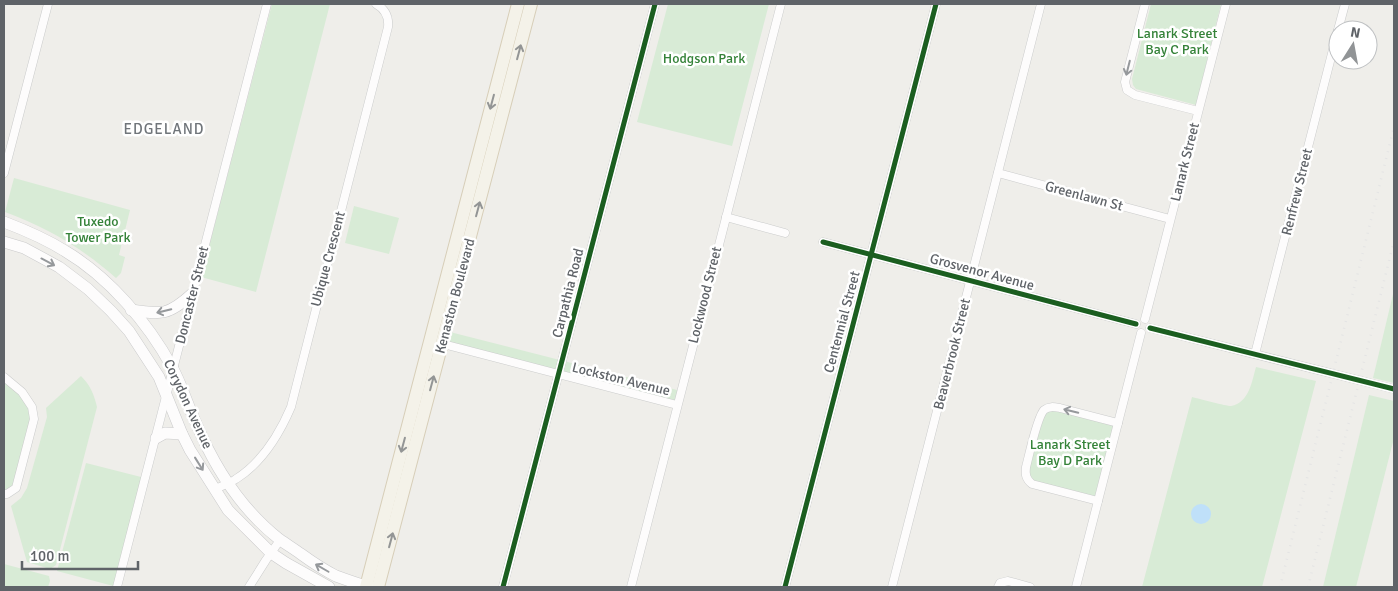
<svg xmlns="http://www.w3.org/2000/svg" width="1398" height="591" viewBox="0 0 1398 591" font-family="Signika,sans-serif">
  <style>
    .green { fill: #d8ebd6 }
    .water { fill: #bfe0f9 }
    .lines { fill: none; stroke-linecap: round; stroke-linejoin: round }
    .minor-casing { stroke: #cbcccc; stroke-width: 9 }
    .secondary-casing { stroke: #cacacb; stroke-width: 12 }
    .primary-casing { stroke: #d7ceb8; stroke-width: 14 }
    .minor { stroke: #fdfcfc; stroke-width: 8 }
    .secondary { stroke: #fdfcfc; stroke-width: 11 }
    .primary { stroke: #f4f2e9; stroke-width: 12 }
    .rail { stroke: #e4e4e4; stroke-width: 2.5; stroke-dasharray: 1 6; stroke-linecap: butt }
    .cycleway-casing { stroke: #fff; stroke-width: 8 }
    .cycleway { stroke: #1b5e20; stroke-width: 5 }
    .oneway { stroke: #939595 }
    .oneway2 { stroke: #96999c }
    .labels { text-anchor: middle; dominant-baseline: central; stroke-width: 5; stroke-linejoin: round; paint-order: stroke }
    .park-label { font-size: 14px; fill: #348238; stroke: #fff }
    .street-label { font-size: 14px; fill: #5f6368; stroke: #fff }
    .neighbourhood-label { font-size: 15px; letter-spacing: 1px; fill: #70757a; stroke: #fff }
  </style>
  <rect width="100%" height="100%" fill="#efeeea"/>
  <g class="green">
    <path d="M272,4h58l-74,288 -55,-15z"/>
    <path d="M668,4h101l-37,142 -95,-24z"/>
    <path d="M1151,4h70l-25,101 -60,-16 -3,-4 -1,-6z"/>
    <path d="M14,178l116,32 -11,45 6,2 -4,16 -5,5c-34,-30 -68,-50 -111,-66z"/>
    <path d="M354,206l45,12 -10,36 -44,-11z"/>
    <path d="M1394,290v93l-21,-5z"/>
    <path d="M446,331l235,60 -4,14 -234,-61z"/>
    <path d="M1256,367l60,14 -54,206h-120l50,-190c8,2 34,9 39,9 18,-3 21,-25 25,-39z"/>
    <path d="M81,376c9,9 13,18 16,31l-41,158 -6,4 -23,-7 -16,-56 10,-8 6,-10 20,-71 -1,-9z"/>
    <path d="M4,377l18,15 12,27 -18,69 -12,6z"/>
    <path d="M1369,395l25,6 -1,41 -37,145h-33z"/>
    <path d="M1046,409l72,14 -20,78 -66,-17 -6,-17z"/>
    <path d="M86,463l59,15 -28,109 -60,-16z"/>
    <path d="M4,564l45,12 1,5 -2,6h-44z"/>
  </g>
  <circle class="water" cx="1201" cy="514" r="10"/>
  <g class="lines">
    <defs>
      <g id="minor">
        <path d="M1145,4l-20,78 2,8 8,5 63,16"/>
        <path d="M1338,30l7,-26"/>
        <path d="M4,173l44,-169"/>
        <path d="M998,173l172,46"/>
        <path d="M726,217l59,16"/>
        <path d="M823,242l313,82"/>
        <path d="M1145,319l81,-315"/>
        <path d="M1150,328l244,61"/>
        <path d="M443,344l234,61"/>
        <path d="M1255,354l83,-324"/>
        <path d="M4,377l18,15 10,15 2,12 -18,69 -9,6h-3"/>
        <path d="M215,489c7,-3 15,-6 21,-10 27,-17 43,-44 55,-72l97,-380c1,-10 -3,-18 -12,-23"/>
        <path d="M1098,501l-66,-17c-6,-5 -7,-9 -6,-17 3,-11 11,-50 18,-57 5,-4 10,-3 16,-2l58,15"/>
        <path d="M117,587l150,-583"/>
        <path d="M249,587l17,-27 14,-20"/>
        <path d="M503,587l152,-583"/>
        <path d="M631,587l150,-583"/>
        <path d="M785,587l151,-583"/>
        <path d="M892,587l149,-583"/>
        <path d="M998,587l2,-4 8,-2 22,6"/>
        <path d="M1076,587l65,-254"/>
      </g>
      <g id="secondary">
        <path d="M4,222c21,8 42,17 61,29 44,26 83,72 107,116 10,18 15,37 24,56 18,43 45,86 83,116 7,5 15,10 22,15 11,8 23,16 35,22 11,4 22,8 33,11"/>
        <path d="M4,242l20,6 35,19 29,22 23,22 18,20 17,26 13,20 23,57 8,16 38,60 43,43 15,10 43,24"/>
        <path d="M131,310c31,5 38,5 61,-16"/>
        <path d="M156,438l9,-5 17,1"/>
      </g>
      <g id="primary">
        <path d="M366,587l152,-583"/>
        <path d="M378,587l153,-583"/>
      </g>
    </defs>
    <use href="#minor" class="minor-casing"/>
    <use href="#secondary" class="secondary-casing"/>
    <use href="#primary" class="primary-casing"/>
    <use href="#minor" class="minor"/>
    <use href="#secondary" class="secondary"/>
    <use href="#primary" class="primary"/>
    <g class="rail">
      <path d="M1280,587l114,-460"/>
      <path d="M1308,587l86,-346"/>
    </g>
    <defs>
      <g id="cycleway">
        <path d="M823,242l313,82"/>
        <path d="M1150,328l244,61"/>
        <path d="M503,587l152,-583"/>
        <path d="M785,587l151,-583"/>
      </g>
    </defs>
    <use href="#cycleway" class="cycleway-casing"/>
    <use href="#cycleway" class="cycleway"/>
  </g>
  <defs><path id="oneway-shaft" d="M-6 0H5M1.5-3L5.5 0L1.5 3" fill="none" stroke-width="1.6" stroke-linecap="round" stroke-linejoin="round" transform="scale(1.25)"/></defs>
  <g class="oneway">
    <use href="#oneway-shaft" transform="translate(519 52) rotate(-75)"/>
    <use href="#oneway-shaft" transform="translate(492 102) rotate(105)"/>
    <use href="#oneway-shaft" transform="translate(478 209) rotate(-75)"/>
    <use href="#oneway-shaft" transform="translate(432 383) rotate(-75)"/>
    <use href="#oneway-shaft" transform="translate(403 445) rotate(105)"/>
    <use href="#oneway-shaft" transform="translate(391 540) rotate(-75)"/>
  </g>
  <g class="oneway2">
    <use href="#oneway-shaft" transform="translate(1128 68) rotate(104)"/>
    <use href="#oneway-shaft" transform="translate(48 262) rotate(28)"/>
    <use href="#oneway-shaft" transform="translate(164 311) rotate(166)"/>
    <use href="#oneway-shaft" transform="translate(1071 411) rotate(-166)"/>
    <use href="#oneway-shaft" transform="translate(199 464) rotate(58)"/>
    <use href="#oneway-shaft" transform="translate(322 568) rotate(-150)"/>
  </g>
  <g class="labels">
    <g class="park-label">
      <text x="1177" y="33">Lanark Street<tspan x="1177" dy="16">Bay C Park</tspan></text>
      <text x="704" y="58">Hodgson Park</text>
      <text x="98" y="221">Tuxedo<tspan x="98" dy="16">Tower Park</tspan></text>
      <text x="1070" y="444">Lanark Street<tspan x="1070" dy="16">Bay D Park</tspan></text>
    </g>
    <g class="street-label">
      <text transform="translate(1185 162) rotate(-76)">Lanark Street</text>
      <text transform="translate(1297 192) rotate(-76)">Renfrew Street</text>
      <text transform="translate(1084 196) rotate(15)">Greenlawn St</text>
      <text transform="translate(328 259) rotate(-75)">Ubique Crescent</text>
      <text transform="translate(982 272) rotate(15)">Grosvenor Avenue</text>
      <text transform="translate(568 293) rotate(-76)">Carpathia Road</text>
      <text transform="translate(192 295) rotate(-76)">Doncaster Street</text>
      <text transform="translate(705 295) rotate(-76)">Lockwood Street</text>
      <text transform="translate(455 296) rotate(-75)">Kenaston Boulevard</text>
      <text transform="translate(842 322) rotate(-75)">Centennial Street</text>
      <text transform="translate(952 354) rotate(-76)">Beaverbrook Street</text>
      <text transform="translate(621 379) rotate(14)">Lockston Avenue</text>
      <text transform="translate(188 404) rotate(65)">Corydon Avenue</text>
    </g>
    <g class="neighbourhood-label">
      <text x="164" y="129">EDGELAND</text>
    </g>
  </g>
  <rect width="1398" height="591" fill="none" stroke="#5f6368" stroke-width="10"/>
  <g transform="translate(1353 45) rotate(11)"><circle r="24" fill="#ffffff" stroke="#bfc1c3"/>
  <path d="M0-4L9 19L0 12L-9 19Z" fill="#919496"/>
  <text y="-8" font-size="14" font-weight="bold" text-anchor="middle" fill="#5f6368">N</text>
  </g>
  <path d="M22 561v8h116v-8" fill="none" stroke="#5f6368" stroke-width="2.5"/>
  <text x="30" y="561" font-size="15" fill="#5f6368" stroke="#ffffff" stroke-width="4" paint-order="stroke">100 m</text>
</svg>
